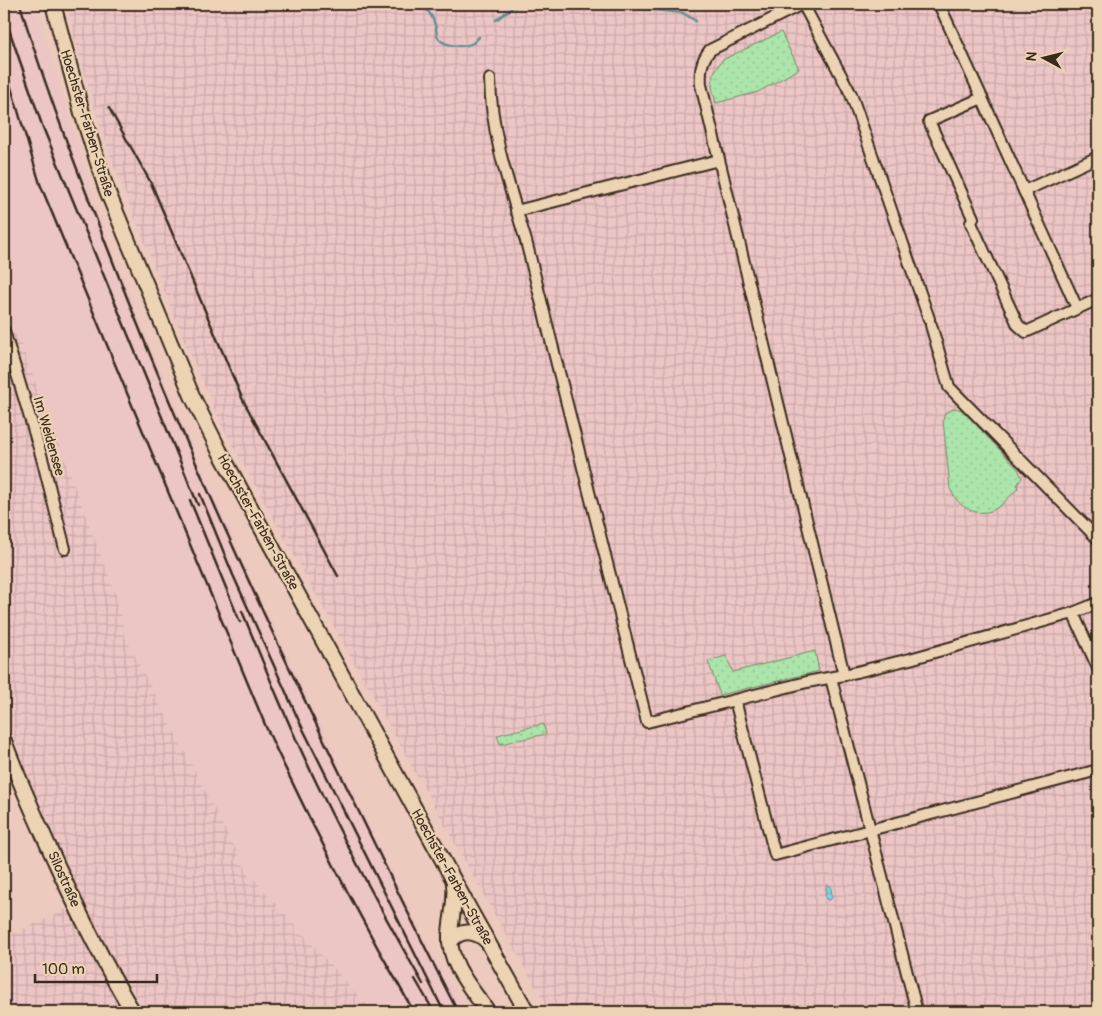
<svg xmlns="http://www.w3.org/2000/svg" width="1102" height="1016" viewBox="0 0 1102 1016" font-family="Pangolin,sans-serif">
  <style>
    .built { fill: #ecc5c5 }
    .industrial { fill: url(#industrial-grid) }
    .grass { fill: url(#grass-dots); stroke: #738864 }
    .water { fill: url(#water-waves); stroke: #678e95 }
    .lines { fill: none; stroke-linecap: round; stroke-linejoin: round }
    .stream { stroke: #678e95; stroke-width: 2.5 }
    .street-casing { stroke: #3b2a1e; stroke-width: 14 }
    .secondary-casing { stroke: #3b2a1e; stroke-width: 18 }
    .street { stroke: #ecd3b4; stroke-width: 10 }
    .secondary { stroke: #ecd3b4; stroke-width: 14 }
    .rail { stroke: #3b2a1e; stroke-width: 2.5 }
    .labels { text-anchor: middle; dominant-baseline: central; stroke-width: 4.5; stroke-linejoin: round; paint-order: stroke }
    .street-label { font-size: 14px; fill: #3b2a1e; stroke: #ecd3b4 }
  </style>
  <defs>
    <pattern id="industrial-grid" width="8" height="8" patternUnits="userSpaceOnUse" patternTransform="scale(1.25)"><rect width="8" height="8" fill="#ecc5c5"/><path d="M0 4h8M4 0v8" fill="none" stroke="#cba9a9"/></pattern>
    <pattern id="grass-dots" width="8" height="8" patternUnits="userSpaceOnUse" patternTransform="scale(1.25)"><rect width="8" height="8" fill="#abe5ab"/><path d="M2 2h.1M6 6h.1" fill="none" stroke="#94c593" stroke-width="1.8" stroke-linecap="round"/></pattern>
    <pattern id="water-waves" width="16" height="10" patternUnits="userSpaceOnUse" patternTransform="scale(1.25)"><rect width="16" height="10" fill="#85d1e4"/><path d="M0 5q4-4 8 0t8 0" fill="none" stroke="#74b4c3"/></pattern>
  </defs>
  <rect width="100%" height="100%" fill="#eccbbe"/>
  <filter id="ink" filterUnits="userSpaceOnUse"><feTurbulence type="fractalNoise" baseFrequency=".02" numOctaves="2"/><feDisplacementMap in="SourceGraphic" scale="10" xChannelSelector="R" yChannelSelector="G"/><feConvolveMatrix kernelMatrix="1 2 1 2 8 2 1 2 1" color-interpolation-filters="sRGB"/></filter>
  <g filter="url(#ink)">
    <path class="built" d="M4,4h31l63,208 56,143 104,239 165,341 44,77h-94l-125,-139 -123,-236 -6,-34 -101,-266 -13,-10 -1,-21z"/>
    <g class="industrial">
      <path d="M67,4h1031v1008h-549l-326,-584 -42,-95 -68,-169 -14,-42 -26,-89z"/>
      <path d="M5,327l13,10 101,266 6,34 123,236 125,139h-228l-44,-73 -76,-167 -21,-67v-368z"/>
      <path d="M72,907l56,105h-124v-74z"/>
    </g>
    <g class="grass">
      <path d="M781,32l18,37 -41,23 -42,11 -4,-16 1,-13 9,-14z"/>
      <path d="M955,408l7,2 56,59 4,9 -5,7 1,3c-8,8 -16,19 -27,23 -19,6 -35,-7 -41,-23l-7,-68 2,-7z"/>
      <path d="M815,651l4,20 -99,24 -12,-34 18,-5 7,16z"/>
      <path d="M543,724l3,10 -46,10 -3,-9z"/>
    </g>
    <path class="water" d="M827,885l4,1 1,12 -2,2h-3l-2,-3z"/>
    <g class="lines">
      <g class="stream">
        <path d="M419,4c8,3 14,13 16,21 2,3 1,8 2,11 5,11 27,12 36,7 2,-2 4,-4 6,-6"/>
        <path d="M598,4l85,9 13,8"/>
        <path d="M496,20l17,-13 14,-3"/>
      </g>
      <defs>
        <g id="street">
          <path d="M802,4l-92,46c-9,11 -10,21 -9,35l143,590"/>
          <path d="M803,4l48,90 78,225"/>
          <path d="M939,4l43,94"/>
          <path d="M490,79c1,56 20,109 36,162l121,481 160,-40 37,-7 66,-16 163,-46 25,-10"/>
          <path d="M1024,191l74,-34"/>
          <path d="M516,211l203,-51"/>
          <path d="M1077,308l-95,-210 -53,23 44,97 -2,5 47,102 8,7 72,-33"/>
          <path d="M931,325l18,62 149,152"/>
          <path d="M4,331l38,127 23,91"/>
          <path d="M1073,613l25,55"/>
          <path d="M831,678l86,334"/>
          <path d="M735,700l40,155 323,-85"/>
        </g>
        <g id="secondary">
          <path d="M53,4l29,109 24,75 87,210 26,52 252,462 56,100"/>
          <path d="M4,741c13,35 28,68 43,102 26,58 53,115 86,169"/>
          <path d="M454,884c2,18 -3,33 -4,50 -2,30 22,55 38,78"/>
          <path d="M450,942c10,-13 24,-12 36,-2"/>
        </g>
      </defs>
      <use href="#street" class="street-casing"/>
      <use href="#secondary" class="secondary-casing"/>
      <use href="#street" class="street"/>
      <use href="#secondary" class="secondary"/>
      <g class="rail">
        <path d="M20,4c29,97 67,191 104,286 70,178 151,352 236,524 32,66 64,133 98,198"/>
        <path d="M4,15l38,110 156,380"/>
        <path d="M4,64l36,120 226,543c45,98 94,192 148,285"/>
        <path d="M109,108l42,75 91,215 96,178"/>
        <path d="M200,494l33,81 66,146 145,291"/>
        <path d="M190,500l50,122"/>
        <path d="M242,611c24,59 48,118 76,175 32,67 68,133 105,198"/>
        <path d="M415,979l19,33"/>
      </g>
    </g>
  </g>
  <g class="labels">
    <g class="street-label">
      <text transform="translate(87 123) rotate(73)">Hoechster-Farben-Straße</text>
      <text transform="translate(49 436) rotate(74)">Im Weidensee</text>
      <text transform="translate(258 522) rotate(61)">Hoechster-Farben-Straße</text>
      <text transform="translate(452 877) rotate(61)">Hoechster-Farben-Straße</text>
      <text transform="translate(64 879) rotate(66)">Silostraße</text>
    </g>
  </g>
  <rect width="1102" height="1016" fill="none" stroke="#ecd3b4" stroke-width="20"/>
  <rect x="10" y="10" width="1082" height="996" fill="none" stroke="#3b2a1e" stroke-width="2" filter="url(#ink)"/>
  <g transform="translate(1044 58) rotate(277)" stroke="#ecd3b4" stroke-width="4" paint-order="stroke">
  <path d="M0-4L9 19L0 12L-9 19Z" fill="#3b2a1e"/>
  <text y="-8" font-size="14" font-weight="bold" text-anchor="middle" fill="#3b2a1e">N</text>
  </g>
  <path d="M35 974v8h122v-8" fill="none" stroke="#3b2a1e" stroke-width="2.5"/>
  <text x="42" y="974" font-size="15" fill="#3b2a1e" stroke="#ecd3b4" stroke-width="4" paint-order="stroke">100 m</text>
</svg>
